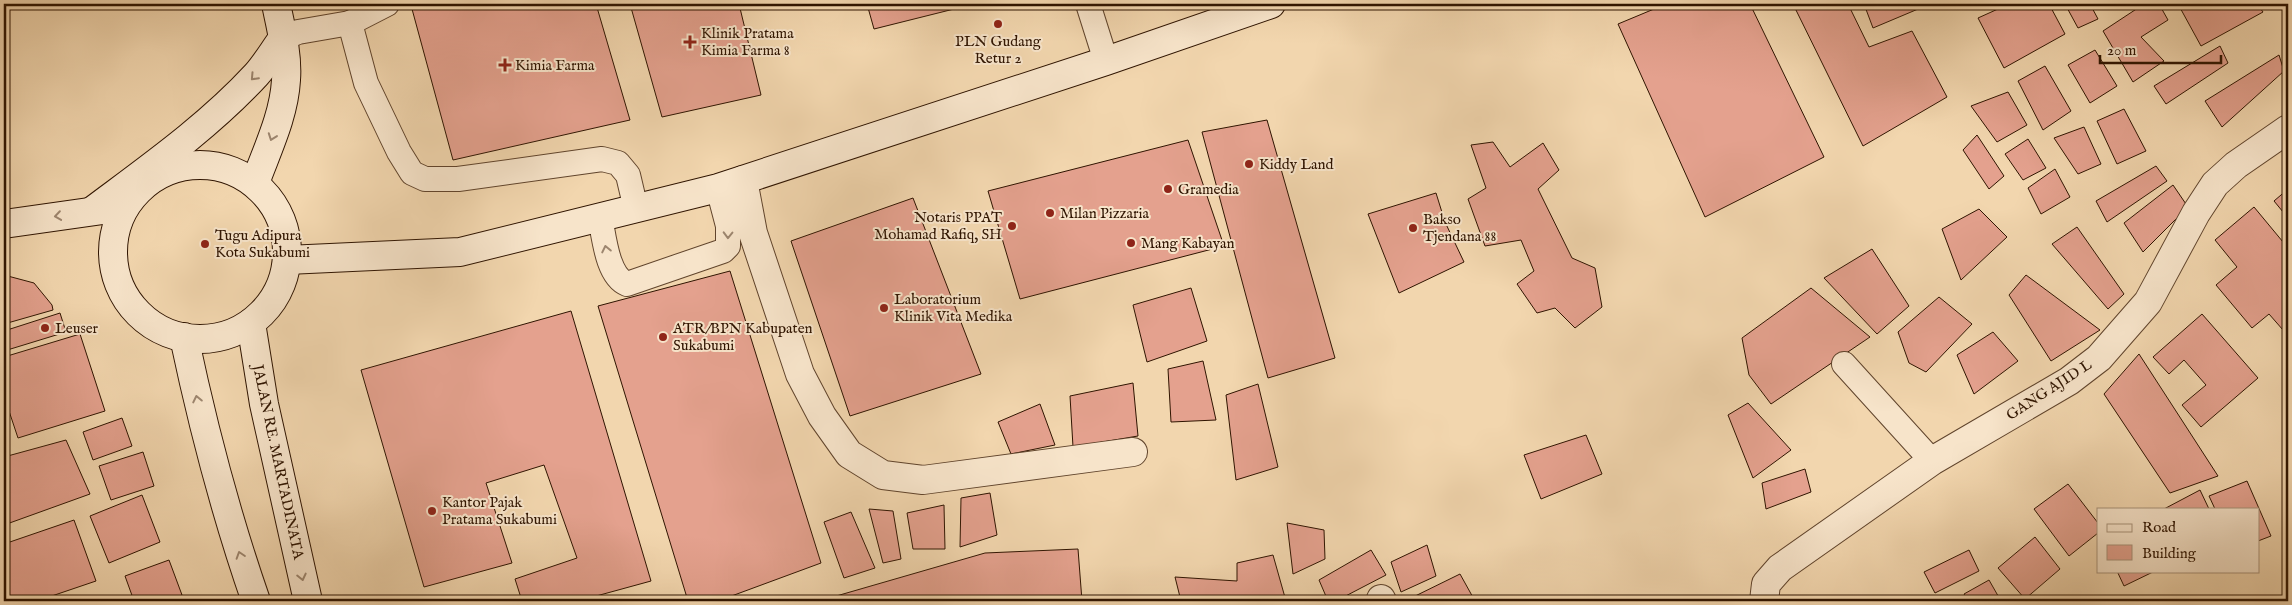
<svg xmlns="http://www.w3.org/2000/svg" width="2292" height="605" viewBox="0 0 2292 605" font-family="'IM FELL English',serif">
  <style>
    .building { fill: #e4a18e; stroke: #2f1400 }
    .lines { fill: none; stroke-linecap: round; stroke-linejoin: round }
    .lane-casing { stroke: #60442c; stroke-width: 26 }
    .street-casing { stroke: #60442c; stroke-width: 30 }
    .secondary-casing { stroke: #2f1400; stroke-width: 30 }
    .lane { stroke: #f7e4ca; stroke-width: 24 }
    .street { stroke: #f7e4ca; stroke-width: 28 }
    .secondary { stroke: #f7e4ca; stroke-width: 28 }
    .oneway { stroke: #9d866f }
    .poi-dot { fill: #8f2418; stroke: #f7e4ca; stroke-width: 2 }
    .labels { text-anchor: middle; dominant-baseline: central; stroke-width: 4; stroke-linejoin: round; paint-order: stroke }
    .poi-label { font-size: 15px; fill: #2f1400; stroke: #f7e4ca; text-anchor: start }
    .street-label { font-size: 15px; fill: #2f1400; stroke: #f7e4ca }
  </style>
  <rect width="100%" height="100%" fill="#f2d6ae"/>
  <filter id="stains"><feTurbulence type="fractalNoise" baseFrequency=".004" numOctaves="4"/><feColorMatrix values="0 0 0 0 .2 0 0 0 0 .09 0 0 0 0 .02 0 0 0 .5 -.17"/></filter>
  <radialGradient id="worn" r=".72"><stop offset=".6" stop-color="#630" stop-opacity="0"/><stop offset="1" stop-color="#630" stop-opacity=".3"/></radialGradient>
  <g class="building">
    <path d="M434,4h162l34,116 -177,40 -41,-151z"/>
    <path d="M630,4h109l22,91 -99,22z"/>
    <path d="M867,4h107l-100,25z"/>
    <path d="M1666,4h84l74,153 -119,60 -87,-193z"/>
    <path d="M1793,4h55l21,43 43,-16 35,66 -84,49z"/>
    <path d="M1864,4h66l-57,24z"/>
    <path d="M2009,4h40l16,30 -61,34 -26,-50z"/>
    <path d="M2065,4h25l8,15 -20,9z"/>
    <path d="M2144,4h15l9,16 -27,17 23,24 -31,21 -30,-51z"/>
    <path d="M2178,4h79l6,8 -62,34z"/>
    <path d="M2220,46l8,17 -62,41 -12,-18z"/>
    <path d="M2095,50l22,36 -27,17 -22,-38z"/>
    <path d="M2279,55l5,16 -62,56 -17,-26z"/>
    <path d="M2045,66l26,45 -28,19 -25,-49z"/>
    <path d="M2008,92l19,33 -30,17 -26,-36z"/>
    <path d="M2124,109l22,42 -29,13 -20,-43z"/>
    <path d="M1267,120l68,238 -67,20 -66,-246z"/>
    <path d="M2084,127l17,37 -23,10 -24,-36z"/>
    <path d="M1977,135l27,41 -15,13 -26,-39z"/>
    <path d="M2028,139l18,29 -23,12 -18,-26z"/>
    <path d="M1188,140l36,106 -204,53 -32,-108z"/>
    <path d="M1493,142l17,25 33,-24 16,27 -21,19 34,69 23,10 7,39 -27,21 -20,-20 -18,5 -20,-29 17,-13 -13,-31 -36,6 -17,-47 18,-11 -15,-43z"/>
    <path d="M2156,166l11,15 -60,41 -11,-21z"/>
    <path d="M2055,169l15,28 -29,17 -13,-26z"/>
    <path d="M2173,185l15,22 -45,45 -19,-29z"/>
    <path d="M2288,189v29l-14,-17z"/>
    <path d="M1436,193l9,29 19,40 -65,31 -31,-79z"/>
    <path d="M913,198l68,176 -131,42 -59,-175z"/>
    <path d="M2254,207l34,41v78l-5,4 -14,-16 -17,14 -36,-43 21,-18 -22,-27z"/>
    <path d="M1979,209l28,28 -46,43 -19,-51z"/>
    <path d="M2077,227l47,67 -16,15 -56,-65z"/>
    <path d="M1872,249l37,57 -32,28 -53,-56z"/>
    <path d="M730,271l91,292 -103,38h-30l-90,-295z"/>
    <path d="M4,275l30,8 18,22 1,5 -49,14z"/>
    <path d="M2026,275l74,55 -49,31 -42,-66z"/>
    <path d="M1191,288l16,53 -60,21 -14,-57z"/>
    <path d="M1811,288l59,49 -99,67 -22,-29 -7,-37z"/>
    <path d="M1939,297l33,27 -46,48 -17,-9 -11,-31z"/>
    <path d="M571,311l80,270 -73,20h-56l-7,-22 62,-21 -33,-93 -58,18 26,80 -88,24 -63,-217z"/>
    <path d="M60,313l6,19 -62,19v-20z"/>
    <path d="M2202,314l56,64 -57,49 -19,-22 24,-20 -22,-25 -15,14 -16,-17z"/>
    <path d="M1993,332l25,29 -44,33 -17,-39z"/>
    <path d="M80,334l25,77 -87,27 -14,-42v-39z"/>
    <path d="M2139,354l79,122 -48,17 -66,-99z"/>
    <path d="M1203,361l13,59 -45,2 -3,-53z"/>
    <path d="M1133,383l5,53 -65,11 -3,-51z"/>
    <path d="M1258,384l20,83 -42,13 -10,-85z"/>
    <path d="M1748,403l43,47 -38,28 -25,-63z"/>
    <path d="M1040,404l15,41 -44,9 -13,-32z"/>
    <path d="M122,418l10,28 -39,14 -10,-28z"/>
    <path d="M1586,435l16,39 -61,25 -17,-44z"/>
    <path d="M66,440l24,54 -86,31v-68z"/>
    <path d="M143,452l11,34 -43,14 -12,-34z"/>
    <path d="M1805,469l6,23 -45,17 -4,-26z"/>
    <path d="M2247,481l24,55 -13,5v-32h-43l-6,-13z"/>
    <path d="M2068,484l30,39v10l-29,23 -35,-47z"/>
    <path d="M2200,490l9,19h-45z"/>
    <path d="M990,493l7,42 -37,12 1,-49z"/>
    <path d="M142,495l18,47 -51,21 -19,-47z"/>
    <path d="M944,505l1,44h-32l-6,-36z"/>
    <path d="M869,509l24,2 8,48 -18,4z"/>
    <path d="M851,512l24,56 -31,10 -20,-56z"/>
    <path d="M74,520l22,61 -59,20h-33v-57z"/>
    <path d="M1287,523l37,7 1,29 -32,15z"/>
    <path d="M2035,537l25,32 -35,30 -27,-31z"/>
    <path d="M1427,545l9,31 -35,16 -10,-30z"/>
    <path d="M1078,549l4,52h-263l166,-48z"/>
    <path d="M1371,550l15,25 -50,26h-8l-9,-21z"/>
    <path d="M1969,550l10,21 -44,22 -11,-21z"/>
    <path d="M1273,555l13,46h-105l-6,-24 62,4v-18z"/>
    <path d="M169,560l13,35 -18,6h-30l-9,-25z"/>
    <path d="M2117,571h38l-31,15z"/>
    <path d="M1460,574l15,27h-70z"/>
    <path d="M1989,580l12,21h-33l-4,-7z"/>
    <path d="M2288,592v9h-16z"/>
  </g>
  <g class="lines">
    <defs>
      <g id="lane">
        <path d="M387,4l-37,19 16,60 33,69 13,21 13,6h33l144,-20 16,4 10,12 8,34"/>
        <path d="M1088,4l18,57"/>
        <path d="M283,38l15,-6 52,-9"/>
        <path d="M600,217c4,19 7,59 27,67l96,-33 5,-5v-20l-10,-38"/>
        <path d="M1844,364l88,97"/>
      </g>
      <g id="street">
        <path d="M743,180l10,53 47,141 22,42 27,38 34,21 40,5 210,-28"/>
        <path d="M1381,599l1,2"/>
        <path d="M1764,601l2,-17 14,-16 152,-107 137,-80 30,-23 49,-56 48,-89 19,-29 21,-19 52,-36"/>
      </g>
      <g id="secondary">
        <circle cx="200" cy="252" r="87"/>
        <path d="M255,183c12,-33 29,-67 31,-103 2,-25 -5,-52 -10,-76"/>
        <path d="M92,211c56,-42 116,-84 164,-136 10,-11 18,-25 27,-37"/>
        <path d="M4,224l106,-15"/>
        <path d="M287,260l173,-8 258,-64 388,-127 165,-57"/>
        <path d="M251,323l13,81 44,197"/>
        <path d="M184,337c19,90 42,178 72,264"/>
      </g>
    </defs>
    <use href="#lane" class="lane-casing"/>
    <use href="#street" class="street-casing"/>
    <use href="#secondary" class="secondary-casing"/>
    <use href="#lane" class="lane"/>
    <use href="#street" class="street"/>
    <use href="#secondary" class="secondary"/>
  </g>
  <defs><path id="oneway-chevron" d="M-2-3.5L2.5 0L-2 3.5" fill="none" stroke-width="1.6" stroke-linecap="round" stroke-linejoin="round" transform="scale(1.25)"/></defs>
  <g class="oneway">
    <use href="#oneway-chevron" transform="translate(254 77) rotate(133)"/>
    <use href="#oneway-chevron" transform="translate(272 137) rotate(110)"/>
    <use href="#oneway-chevron" transform="translate(58 216) rotate(172)"/>
    <use href="#oneway-chevron" transform="translate(728 235) rotate(91)"/>
    <use href="#oneway-chevron" transform="translate(606 249) rotate(-102)"/>
    <use href="#oneway-chevron" transform="translate(197 399) rotate(-102)"/>
    <use href="#oneway-chevron" transform="translate(240 555) rotate(-108)"/>
    <use href="#oneway-chevron" transform="translate(302 577) rotate(77)"/>
  </g>
  <g class="poi-dot">
    <circle cx="998" cy="24" r="5"/>
    <path d="M687.5 34.5h5v5h5v5h-5v5h-5v-5h-5v-5h5z"/>
    <path d="M502.5 57.5h5v5h5v5h-5v5h-5v-5h-5v-5h5z"/>
    <circle cx="1249" cy="164" r="5"/>
    <circle cx="1168" cy="189" r="5"/>
    <circle cx="1050" cy="213" r="5"/>
    <circle cx="1012" cy="226" r="5"/>
    <circle cx="1413" cy="228" r="5"/>
    <circle cx="1131" cy="243" r="5"/>
    <circle cx="205" cy="244" r="5"/>
    <circle cx="884" cy="308" r="5"/>
    <circle cx="45" cy="328" r="5"/>
    <circle cx="663" cy="337" r="5"/>
    <circle cx="432" cy="511" r="5"/>
  </g>
  <g class="labels">
    <g class="poi-label">
      <text x="701" y="33">Klinik Pratama<tspan x="701" dy="17">Kimia Farma 8</tspan></text>
      <text x="998" y="41" text-anchor="middle">PLN Gudang<tspan x="998" dy="17">Retur 2</tspan></text>
      <text x="515" y="65">Kimia Farma</text>
      <text x="1259" y="164">Kiddy Land</text>
      <text x="1178" y="189">Gramedia</text>
      <text x="1060" y="213">Milan Pizzaria</text>
      <text x="1002" y="217" text-anchor="end">Notaris PPAT<tspan x="1002" dy="17">Mohamad Rafiq, SH</tspan></text>
      <text x="1423" y="219">Bakso<tspan x="1423" dy="17">Tjendana 88</tspan></text>
      <text x="215" y="235">Tugu Adipura<tspan x="215" dy="17">Kota Sukabumi</tspan></text>
      <text x="1141" y="243">Mang Kabayan</text>
      <text x="894" y="299">Laboratorium<tspan x="894" dy="17">Klinik Vita Medika</tspan></text>
      <text x="55" y="328">Leuser</text>
      <text x="673" y="328">ATR/BPN Kabupaten<tspan x="673" dy="17">Sukabumi</tspan></text>
      <text x="442" y="502">Kantor Pajak<tspan x="442" dy="17">Pratama Sukabumi</tspan></text>
    </g>
    <g class="street-label">
      <text transform="translate(2049 390) rotate(-33)">GANG AJID L</text>
      <text transform="translate(278 462) rotate(78)">JALAN RE. MARTADINATA</text>
    </g>
  </g>
  <rect width="2292" height="605" fill="none" stroke="#f2d6ae" stroke-width="20"/>
  <rect x="5" y="5" width="2282" height="595" fill="none" stroke="#2f1400" stroke-width="2.5"/>
  <rect x="10" y="10" width="2272" height="585" fill="none" stroke="#2f1400"/>
  <rect x="2097" y="508" width="162" height="65" fill="#f7e4ca" stroke="#a79179"/>
  <rect x="2107" y="524" width="25" height="8" fill="#f7e4ca" stroke="#a79179"/>
  <text x="2142" y="532" font-size="15" fill="#2f1400">Road</text>
  <rect x="2107" y="545" width="25" height="15" fill="#e4a18e" stroke="#a79179"/>
  <text x="2142" y="558" font-size="15" fill="#2f1400">Building</text>
  <path d="M2100 55v8h121v-8" fill="none" stroke="#2f1400" stroke-width="2.5"/>
  <text x="2107" y="55" font-size="15" fill="#2f1400" stroke="#f7e4ca" stroke-width="4" paint-order="stroke">20 m</text>
  <rect width="100%" height="100%" filter="url(#stains)"/>
  <rect width="100%" height="100%" fill="url(#worn)"/>
</svg>
